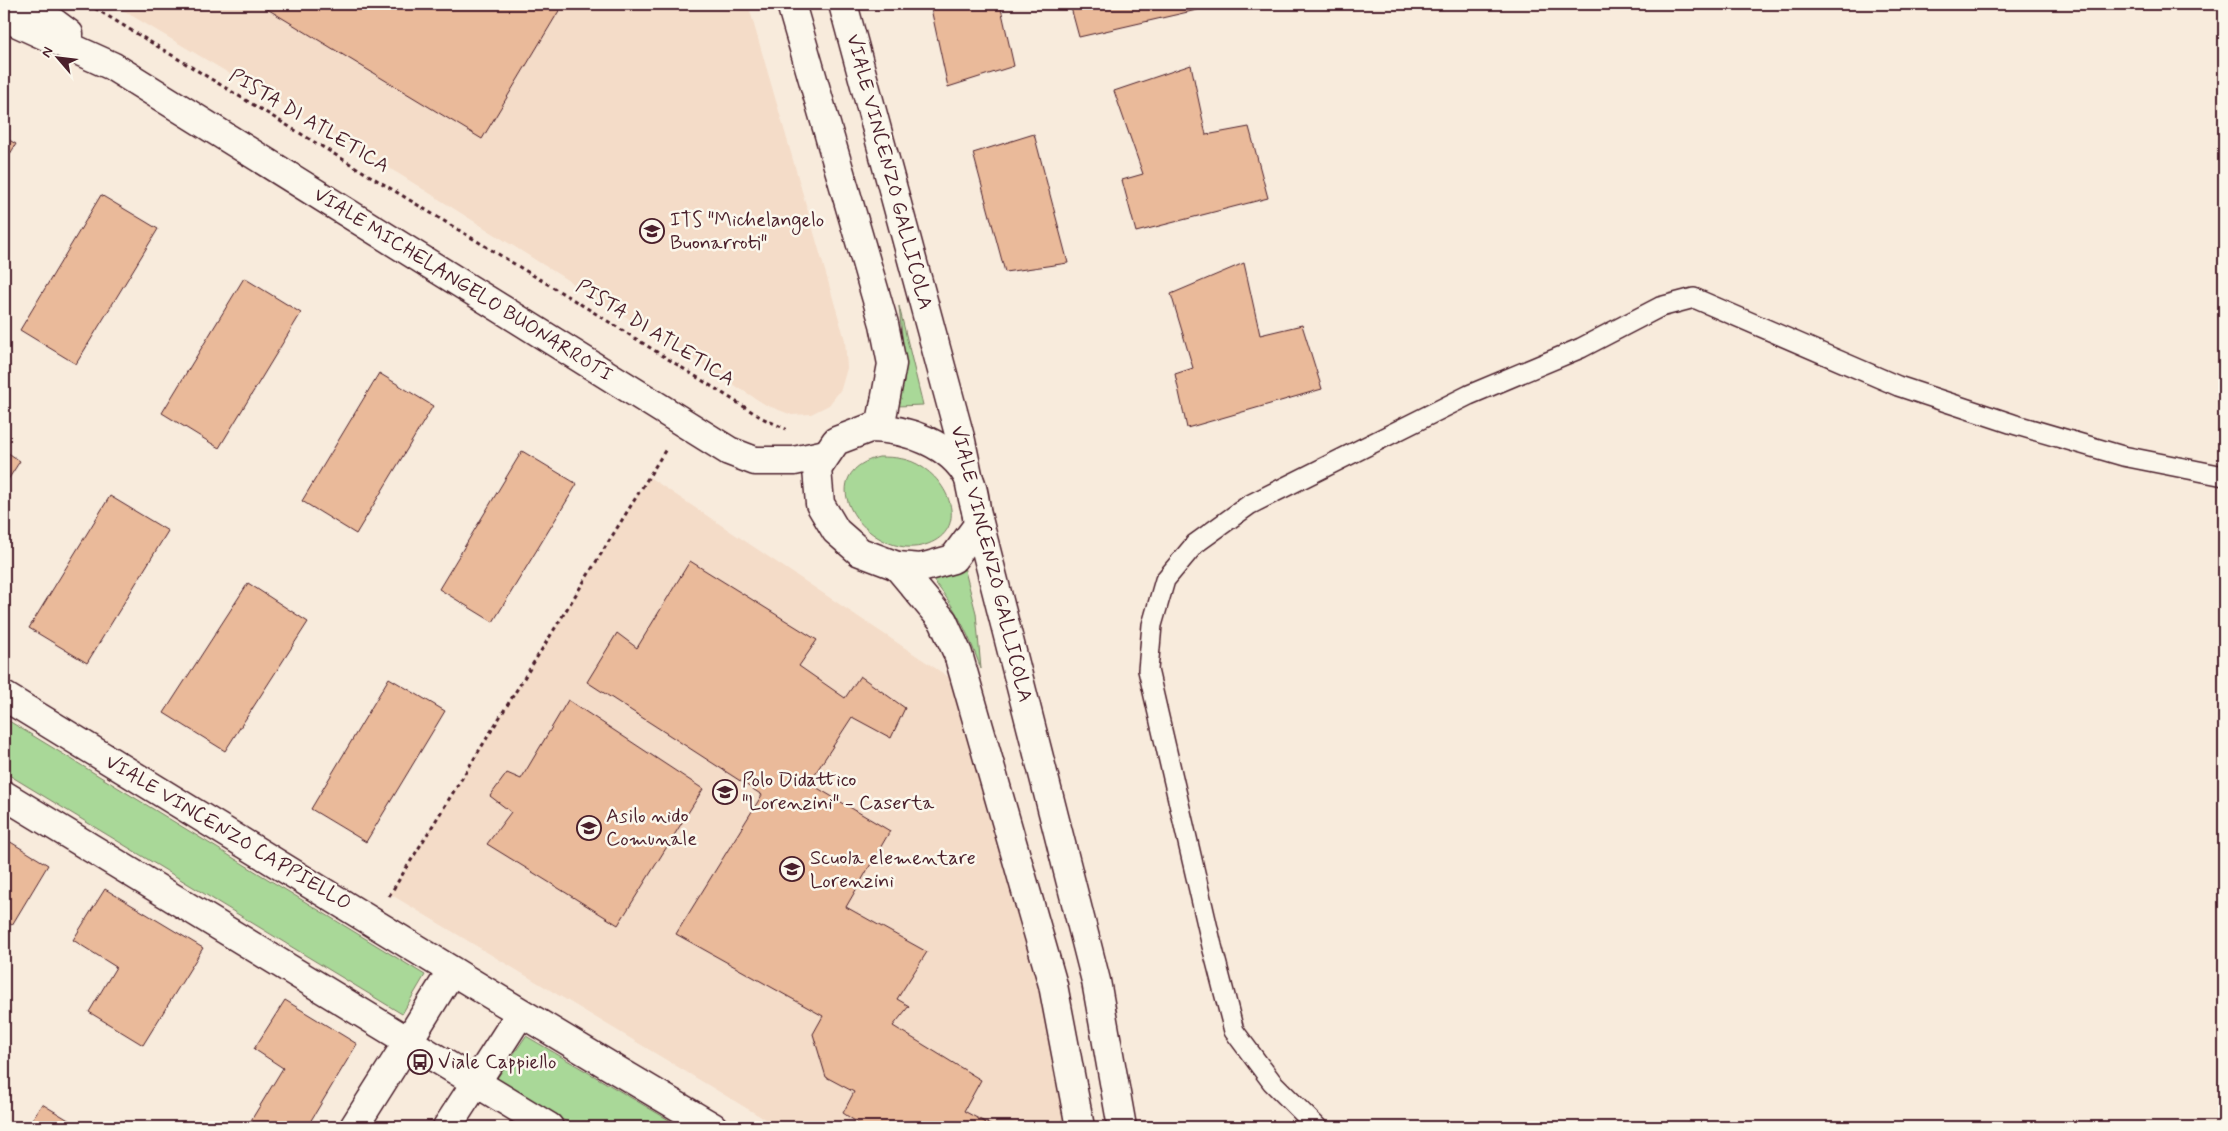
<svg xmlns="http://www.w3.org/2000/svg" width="2228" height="1131" viewBox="0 0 2228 1131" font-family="Mynerve,sans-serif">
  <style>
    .built { fill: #f4dcc8 }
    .green { fill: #a9d898; stroke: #7a7c62 }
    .building { fill: #eaba9a; stroke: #4a1f2b }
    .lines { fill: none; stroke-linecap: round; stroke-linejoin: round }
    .service-casing { stroke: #4a1f2b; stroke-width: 22 }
    .minor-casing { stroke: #4a1f2b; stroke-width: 31 }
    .tertiary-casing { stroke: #4a1f2b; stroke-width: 31 }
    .path { stroke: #4a1f2b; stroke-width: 3; stroke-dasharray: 4 4; stroke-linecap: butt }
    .service { stroke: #fbf7ec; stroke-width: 19 }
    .minor { stroke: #fbf7ec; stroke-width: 28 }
    .tertiary { stroke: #fbf7ec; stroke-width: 28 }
    .labels { text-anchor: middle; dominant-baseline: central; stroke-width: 5; stroke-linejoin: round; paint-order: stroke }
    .street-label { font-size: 20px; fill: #4a1f2b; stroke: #fbf7ec }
    .poi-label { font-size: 20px; fill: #4a1f2b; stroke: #fbf7ec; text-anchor: start }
  </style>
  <rect width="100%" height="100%" fill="#f8ebdc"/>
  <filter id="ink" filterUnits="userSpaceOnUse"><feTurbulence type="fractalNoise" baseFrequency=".02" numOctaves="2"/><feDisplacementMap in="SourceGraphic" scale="10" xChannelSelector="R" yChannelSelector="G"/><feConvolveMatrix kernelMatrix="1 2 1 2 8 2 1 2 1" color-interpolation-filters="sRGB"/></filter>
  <g filter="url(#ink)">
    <g class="built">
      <path d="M112,4h636l97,336 2,28 -6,21 -12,16 -18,9 -19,1 -26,-10 -367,-231z"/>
      <path d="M649,477l319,213 112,437h-302l-388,-233z"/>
    </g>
    <g class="green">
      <path d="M899,306l24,99 -26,1 7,-24 1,-16z"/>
      <path d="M879,457c15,0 30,1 43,10 28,17 46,62 6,77 -55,21 -124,-68 -49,-87z"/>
      <path d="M963,563l13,50 5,56c-13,-36 -24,-60 -49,-90l13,-4z"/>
      <path d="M4,718l421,257 -23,39 -398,-242z"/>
      <path d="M526,1036l155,91h-105l-81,-46z"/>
    </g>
    <g class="building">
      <path d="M259,4h304l-81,135z"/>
      <path d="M930,4h70l14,62 -66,21z"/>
      <path d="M1070,4h143l1,2 -135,31z"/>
      <path d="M1191,65l15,70 43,-8 19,71 -132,34 -14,-52 21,-6 -29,-83z"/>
      <path d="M1034,134l34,129 -63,9 -32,-119z"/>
      <path d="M4,137l12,7 -12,20z"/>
      <path d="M101,195l57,34 -82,135 -56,-34z"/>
      <path d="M1244,263l16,72 42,-10 20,64 -135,39 -12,-54 18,-6 -22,-74z"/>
      <path d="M244,278l57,35 -82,135 -57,-35z"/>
      <path d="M379,373l54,33 -77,128 -54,-33z"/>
      <path d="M4,450l16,11 -16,25z"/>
      <path d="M522,451l55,33 -84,138 -54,-33z"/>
      <path d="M110,496l58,35 -81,132 -58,-35z"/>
      <path d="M690,561l127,79 -18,26 46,32 15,-22 45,32 -14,30 -39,-21 -43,66 81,48 -44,76 81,45 -30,47 12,7 -16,20 88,54 -17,31 30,16h-130l-21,-14 11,-21 -28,-15 -13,-43 10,-18 -147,-82 86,-139 -175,-113 30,-49 20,15z"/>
      <path d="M248,583l60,39 -83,129 -61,-38z"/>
      <path d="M389,678l56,33 -79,131 -55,-33z"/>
      <path d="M568,700l135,89 -85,136 -131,-81 24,-32 -21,-16 17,-23 14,6z"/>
      <path d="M4,838l44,27 -36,60 -8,-5z"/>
      <path d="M105,889l98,59 -60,97 -54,-33 27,-45 -43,-27z"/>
      <path d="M285,1000l72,44 -50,83h-60l36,-59 -29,-19z"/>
      <path d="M42,1104l38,23h-53z"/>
    </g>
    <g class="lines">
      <defs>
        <path id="service" d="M1317,1127l-45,-45 -38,-51 -22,-85 -64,-276 4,-45 13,-45 30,-36 54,-39 220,-110 112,-47 79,-41 34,-9 204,88 115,38 110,32 101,20"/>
        <g id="minor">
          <path d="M29,4l40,30"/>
          <path d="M791,4l93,320 8,40 -12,64"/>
          <path d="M843,4l118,437 12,58 123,482 26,146"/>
          <path d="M4,17l108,49 617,385 26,10h39l32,-7"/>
          <path d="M870,428c35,0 82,16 99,51 6,12 7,32 9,46l-25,34 -32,9 -24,-2 -37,-14 -24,-21 -16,-27 -3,-35 19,-28z"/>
          <path d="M897,566l46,55 15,33 95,331 27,142"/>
          <path d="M354,1127l53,-84"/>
          <path d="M447,1127l28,-43"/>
        </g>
        <g id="tertiary">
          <path d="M4,696c236,144 470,291 709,431"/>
          <path d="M4,795l545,332"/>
          <path d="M407,1043l44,-71"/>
          <path d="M475,1084l45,-70"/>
        </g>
      </defs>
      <use href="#service" class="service-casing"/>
      <use href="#minor" class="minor-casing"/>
      <use href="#tertiary" class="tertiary-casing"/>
      <g class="path">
        <path d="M88,4l502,306 172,108 24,11"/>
        <path d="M389,896l277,-447"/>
      </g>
      <use href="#service" class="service"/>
      <use href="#minor" class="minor"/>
      <use href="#tertiary" class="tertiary"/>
    </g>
  </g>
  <defs>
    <symbol id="school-ring" viewBox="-11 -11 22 22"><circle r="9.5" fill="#fbf7ec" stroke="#4a1f2b" stroke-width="1.5"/><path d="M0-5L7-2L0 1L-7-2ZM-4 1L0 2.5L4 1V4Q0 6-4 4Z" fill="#4a1f2b"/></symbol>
    <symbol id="bus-ring" viewBox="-11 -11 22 22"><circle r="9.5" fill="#fbf7ec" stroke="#4a1f2b" stroke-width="1.5"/><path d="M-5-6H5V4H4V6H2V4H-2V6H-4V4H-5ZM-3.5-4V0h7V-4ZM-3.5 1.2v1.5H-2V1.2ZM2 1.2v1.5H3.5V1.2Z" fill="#4a1f2b"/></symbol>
  </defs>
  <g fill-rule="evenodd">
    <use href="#school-ring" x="638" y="217" width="28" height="28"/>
    <use href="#school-ring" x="711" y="778" width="28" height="28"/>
    <use href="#school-ring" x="575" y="814" width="28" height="28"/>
    <use href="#school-ring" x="778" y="855" width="28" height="28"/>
    <use href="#bus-ring" x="406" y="1048" width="28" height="28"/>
  </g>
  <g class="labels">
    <g class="street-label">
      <text transform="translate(309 121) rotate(31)">PISTA DI ATLETICA</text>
      <text transform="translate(889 172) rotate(75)">VIALE VINCENZO GALLICOLA</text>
      <text transform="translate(463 285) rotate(32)">VIALE MICHELANGELO BUONARROTI</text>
      <text transform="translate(655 333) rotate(32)">PISTA DI ATLETICA</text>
      <text transform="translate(991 564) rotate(76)">VIALE VINCENZO GALLICOLA</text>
      <text transform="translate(228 833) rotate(31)">VIALE VINCENZO CAPPIELLO</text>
    </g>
    <g class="poi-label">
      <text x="670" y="220">ITS "Michelangelo<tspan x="670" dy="23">Buonarroti"</tspan></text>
      <text x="742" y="780">Polo Didattico<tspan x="742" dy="23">"Lorenzini" - Caserta</tspan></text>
      <text x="606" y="816">Asilo nido<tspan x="606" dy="23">Comunale</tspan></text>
      <text x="810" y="858">Scuola elementare<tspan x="810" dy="23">Lorenzini</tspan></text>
      <text x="438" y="1062">Viale Cappiello</text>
    </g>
  </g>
  <rect width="2228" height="1131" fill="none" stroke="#fbf7ec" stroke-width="20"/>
  <rect x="10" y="10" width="2208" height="1111" fill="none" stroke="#4a1f2b" stroke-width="2" filter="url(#ink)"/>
  <g transform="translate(58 58) rotate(298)" stroke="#fbf7ec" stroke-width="4" paint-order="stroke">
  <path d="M0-4L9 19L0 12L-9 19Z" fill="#4a1f2b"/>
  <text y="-8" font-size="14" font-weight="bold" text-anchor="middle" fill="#4a1f2b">N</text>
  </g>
</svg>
